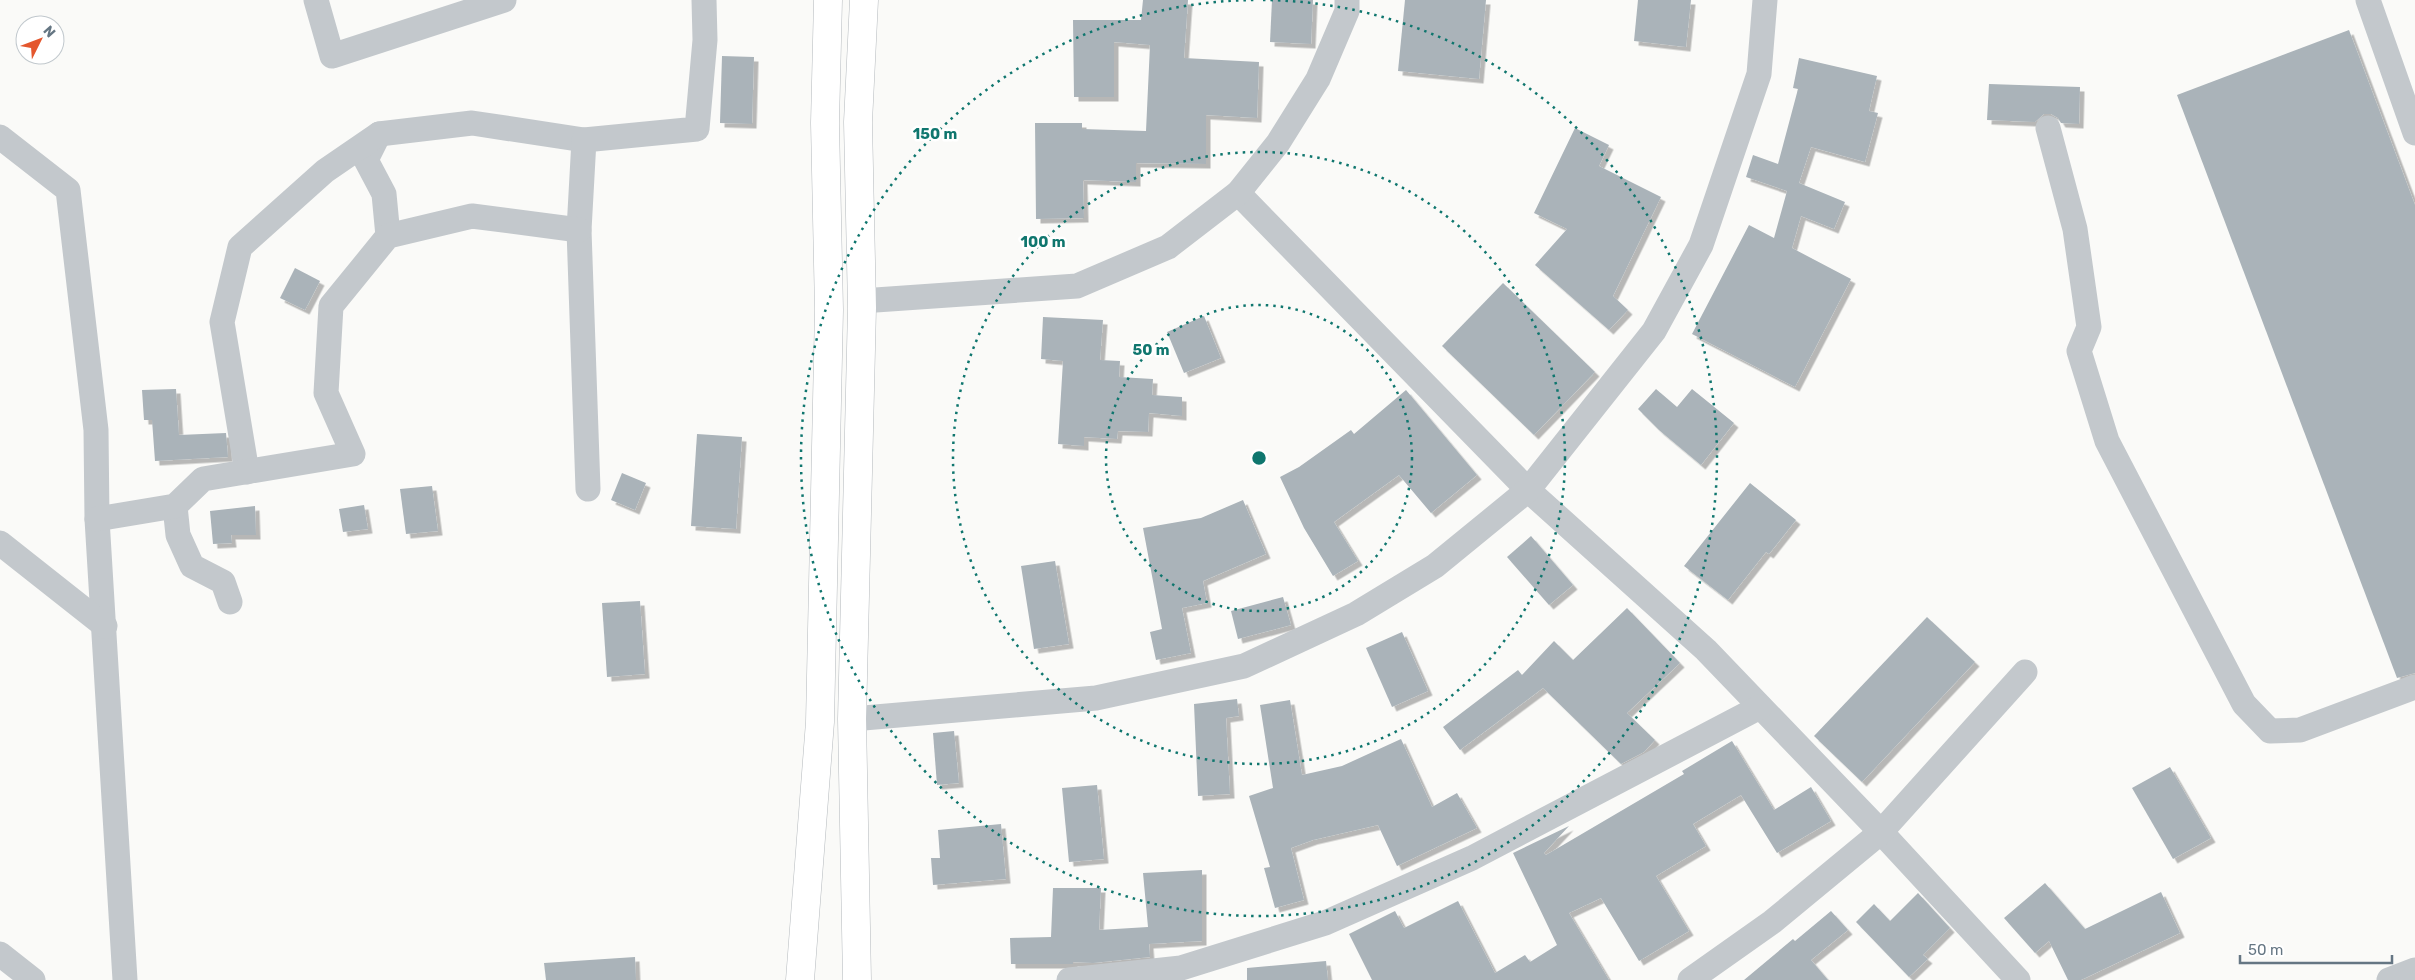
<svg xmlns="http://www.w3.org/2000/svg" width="2415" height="980" viewBox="0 0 2415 980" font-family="Rubik,sans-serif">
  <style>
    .building { fill: #aab3b9; filter: url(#shadow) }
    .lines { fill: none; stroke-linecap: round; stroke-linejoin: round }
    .highway-casing { stroke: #b4b9bd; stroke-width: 29 }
    .minor { stroke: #c3c8cc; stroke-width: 25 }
    .highway { stroke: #fff; stroke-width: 28 }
    .ring { fill: none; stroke: #0f766e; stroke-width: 2.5; stroke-dasharray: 2.5 5 }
    .centre { fill: #0f766e; stroke: #fff; stroke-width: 2.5 }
    .ring-label { font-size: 15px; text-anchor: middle; font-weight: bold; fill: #0f766e; stroke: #fff; stroke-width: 5; stroke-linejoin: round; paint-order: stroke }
  </style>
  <defs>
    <filter id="shadow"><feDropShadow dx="4.5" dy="4.5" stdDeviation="0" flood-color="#0004"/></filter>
  </defs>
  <rect width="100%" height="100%" fill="#fafaf8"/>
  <g class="building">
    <path d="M1143,0h45l-4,58 75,4 -2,56 -51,-3v49l-70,-1v19l-53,-2 1,38 -48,1 -1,-96h47v6l64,2 4,-86 -36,-3v55h-40l-1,-77h68z"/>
    <path d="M1272,0h41l-2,44 -41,-2z"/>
    <path d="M1405,0h81l-7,79 -81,-8z"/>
    <path d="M1638,0h53l-5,47 -52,-6z"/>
    <path d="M2349,30l66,175v468l-18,5 -220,-583z"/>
    <path d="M722,56l32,1 -2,67 -32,-1z"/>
    <path d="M1799,58l78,18 -8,35 9,2 -13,49 -54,-15 -12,36 46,19 -11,27 -33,-13 -9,32 59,31 -56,108 -103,-53 57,-109 25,13 13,-47 -41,-14 7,-22 25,9 20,-75 -5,-1z"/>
    <path d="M1989,84l91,3 -1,37 -18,-1 -3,-5 -7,-4h-7l-9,8 -48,-2z"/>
    <path d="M1575,128l34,17 -10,21 62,31 -48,99 15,14 -19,20 -74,-65 32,-36 -33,-16z"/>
    <path d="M295,268l25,13 -15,29 -25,-12z"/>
    <path d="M1503,283l92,89 -61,63 -92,-89z"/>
    <path d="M1204,316l17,42 -37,15 -17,-41z"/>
    <path d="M1043,317l60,3 -3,40 20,1 -1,16 34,2 -1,16 30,2v19l-33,-3 -1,19 -30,-1 -1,8 -33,-2v9l-26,-2 5,-83 -22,-2z"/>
    <path d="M176,389l3,46 47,-2 2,24 -73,4 -3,-41h-8l-2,-30z"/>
    <path d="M1656,389l21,18 15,-18 42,34 -33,42 -42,-35 -21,-21z"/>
    <path d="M1406,390l71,85 -46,38 -32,-38 -65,47 24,39 -25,15 -29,-48 -24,-51 19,-10 52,-37 3,4z"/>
    <path d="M697,434l45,3 -6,92 -45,-3z"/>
    <path d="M622,473l24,10 -11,27 -24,-10z"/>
    <path d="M1750,483l46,37 -27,34 -3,-2 -38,48 -44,-34z"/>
    <path d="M432,486l6,45 -32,3 -6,-45z"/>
    <path d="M1243,500l23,54 -63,27 4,22 -25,5 9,45 -35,7 -6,-28 12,-3 -19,-101 58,-10z"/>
    <path d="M364,505l4,24 -25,3 -4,-23z"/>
    <path d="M255,506l1,29h-25l1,8 -19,1 -3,-33z"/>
    <path d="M1531,536l42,49 -24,20 -42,-48z"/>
    <path d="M1055,561l14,83 -35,5 -13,-83z"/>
    <path d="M1283,597l8,28 -53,14 -7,-28z"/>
    <path d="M640,601l5,73 -38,3 -5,-74z"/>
    <path d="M1627,608l53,55 -53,50 28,27 -11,12 -23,12 -78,-76 -83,62 -17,-23 75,-57 4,5 32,-34 19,19z"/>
    <path d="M1927,617l48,45 -113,120 -48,-46z"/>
    <path d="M1402,632l26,59 -36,16 -26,-59z"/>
    <path d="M1237,699l2,17 -13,2 4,76 -32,2 -4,-92z"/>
    <path d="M1290,700l12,75 40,-9 59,-27 31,68 25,-14 20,35 -80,38 -19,-41 -65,15 -22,8 13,52 -29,8 -11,-40 6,-1 -21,-71 24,-8 -13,-83z"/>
    <path d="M954,731l5,52 -22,2 -4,-52z"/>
    <path d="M1732,741l42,69 37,-23 20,34 -54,32 -36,-58 -48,29 13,22 -50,30 33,55 -50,30 -38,-63 -32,15 40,67h-237l-23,-46 46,-23 9,17 54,-27 37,72 30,-18 5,7 27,-17 -44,-92 56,-27 -25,27 2,2 138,-81 -2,-3z"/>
    <path d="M2170,767l41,71 -38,21 -41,-71z"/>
    <path d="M1097,785l7,74 -35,3 -7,-74z"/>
    <path d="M1001,824l5,55 -73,6 -2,-27h9l-2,-28z"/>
    <path d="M1202,870v71l-53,3 1,13 -57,6 -20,-1v2h-62l-1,-26 41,-1 2,-49h48l-2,42 49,-3 -5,-54z"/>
    <path d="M2045,883l40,46 76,-37 19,41 -99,47h-13l-19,-39 -14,12 -31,-35z"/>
    <path d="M1918,893l32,35 -27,27 5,4 -19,18 -53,-55 18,-18 16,17z"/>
    <path d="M1831,911l17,19 -37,30 17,20h-84l49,-41 2,2z"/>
    <path d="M635,957l1,23h-90l-2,-17z"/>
    <path d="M1326,961l2,19h-81v-12z"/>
  </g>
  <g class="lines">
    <defs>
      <g id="highway">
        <path d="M800,980l20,-258 9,-412 -4,-187 3,-123"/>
        <path d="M857,980l-5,-261 10,-411 -4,-186 6,-122"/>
      </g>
    </defs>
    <use href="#highway" class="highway-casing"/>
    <g class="minor">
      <path d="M316,0l16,56 172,-56"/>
      <path d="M2368,0l47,133"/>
      <path d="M2048,128l27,101 14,98 -10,24 28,90 137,263 26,27 30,-1 115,-43"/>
      <path d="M379,134l-13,26 18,34 4,42"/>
      <path d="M0,137l68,53 28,240 1,89 28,461"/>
      <path d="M1238,193l290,297 178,160 175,182 137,148"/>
      <path d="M861,301l216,-15 91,-39 70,-54 40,-50 40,-64 29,-68v-11"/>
      <path d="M247,472l-25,-150 18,-75 85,-76 54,-37 93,-11 112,17"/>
      <path d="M588,489l-9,-259 5,-90 113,-11 8,-89 -1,-40"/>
      <path d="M175,506l3,29 14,31 31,16 7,20"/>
      <path d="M97,519l78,-13 28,-27 150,-25 -27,-61 5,-87 57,-70 84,-20 107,14"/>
      <path d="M0,543l105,83"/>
      <path d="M852,719l244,-21 148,-32 112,-52 79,-48 93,-76 126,-159 47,-86 58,-171 6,-74"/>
      <path d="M0,954l33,26"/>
      <path d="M1069,980l112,-12 144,-45 147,-65 288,-151"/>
      <path d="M1690,980l82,-58 109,-90 144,-160"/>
      <path d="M2389,980l26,-10"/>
    </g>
    <use href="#highway" class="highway"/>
  </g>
  <g class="ring">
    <circle cx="1259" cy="458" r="153"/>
    <circle cx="1259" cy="458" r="306"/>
    <path d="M1263 0A458 458 0 1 1 1255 0"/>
  </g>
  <circle cx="1259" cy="458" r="8" class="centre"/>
  <g class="ring-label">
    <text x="935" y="139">150 m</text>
    <text x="1043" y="247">100 m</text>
    <text x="1151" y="355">50 m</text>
  </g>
  <g transform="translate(40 40) rotate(48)"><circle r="24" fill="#ffffff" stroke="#c1c8cd"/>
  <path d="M0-4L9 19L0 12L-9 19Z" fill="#e4572e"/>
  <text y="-8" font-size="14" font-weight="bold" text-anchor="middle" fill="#657683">N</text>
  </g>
  <path d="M2240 955v8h152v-8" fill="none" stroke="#657683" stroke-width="2.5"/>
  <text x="2248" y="955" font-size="15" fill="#657683" stroke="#ffffff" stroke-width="4" paint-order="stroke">50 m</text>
</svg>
